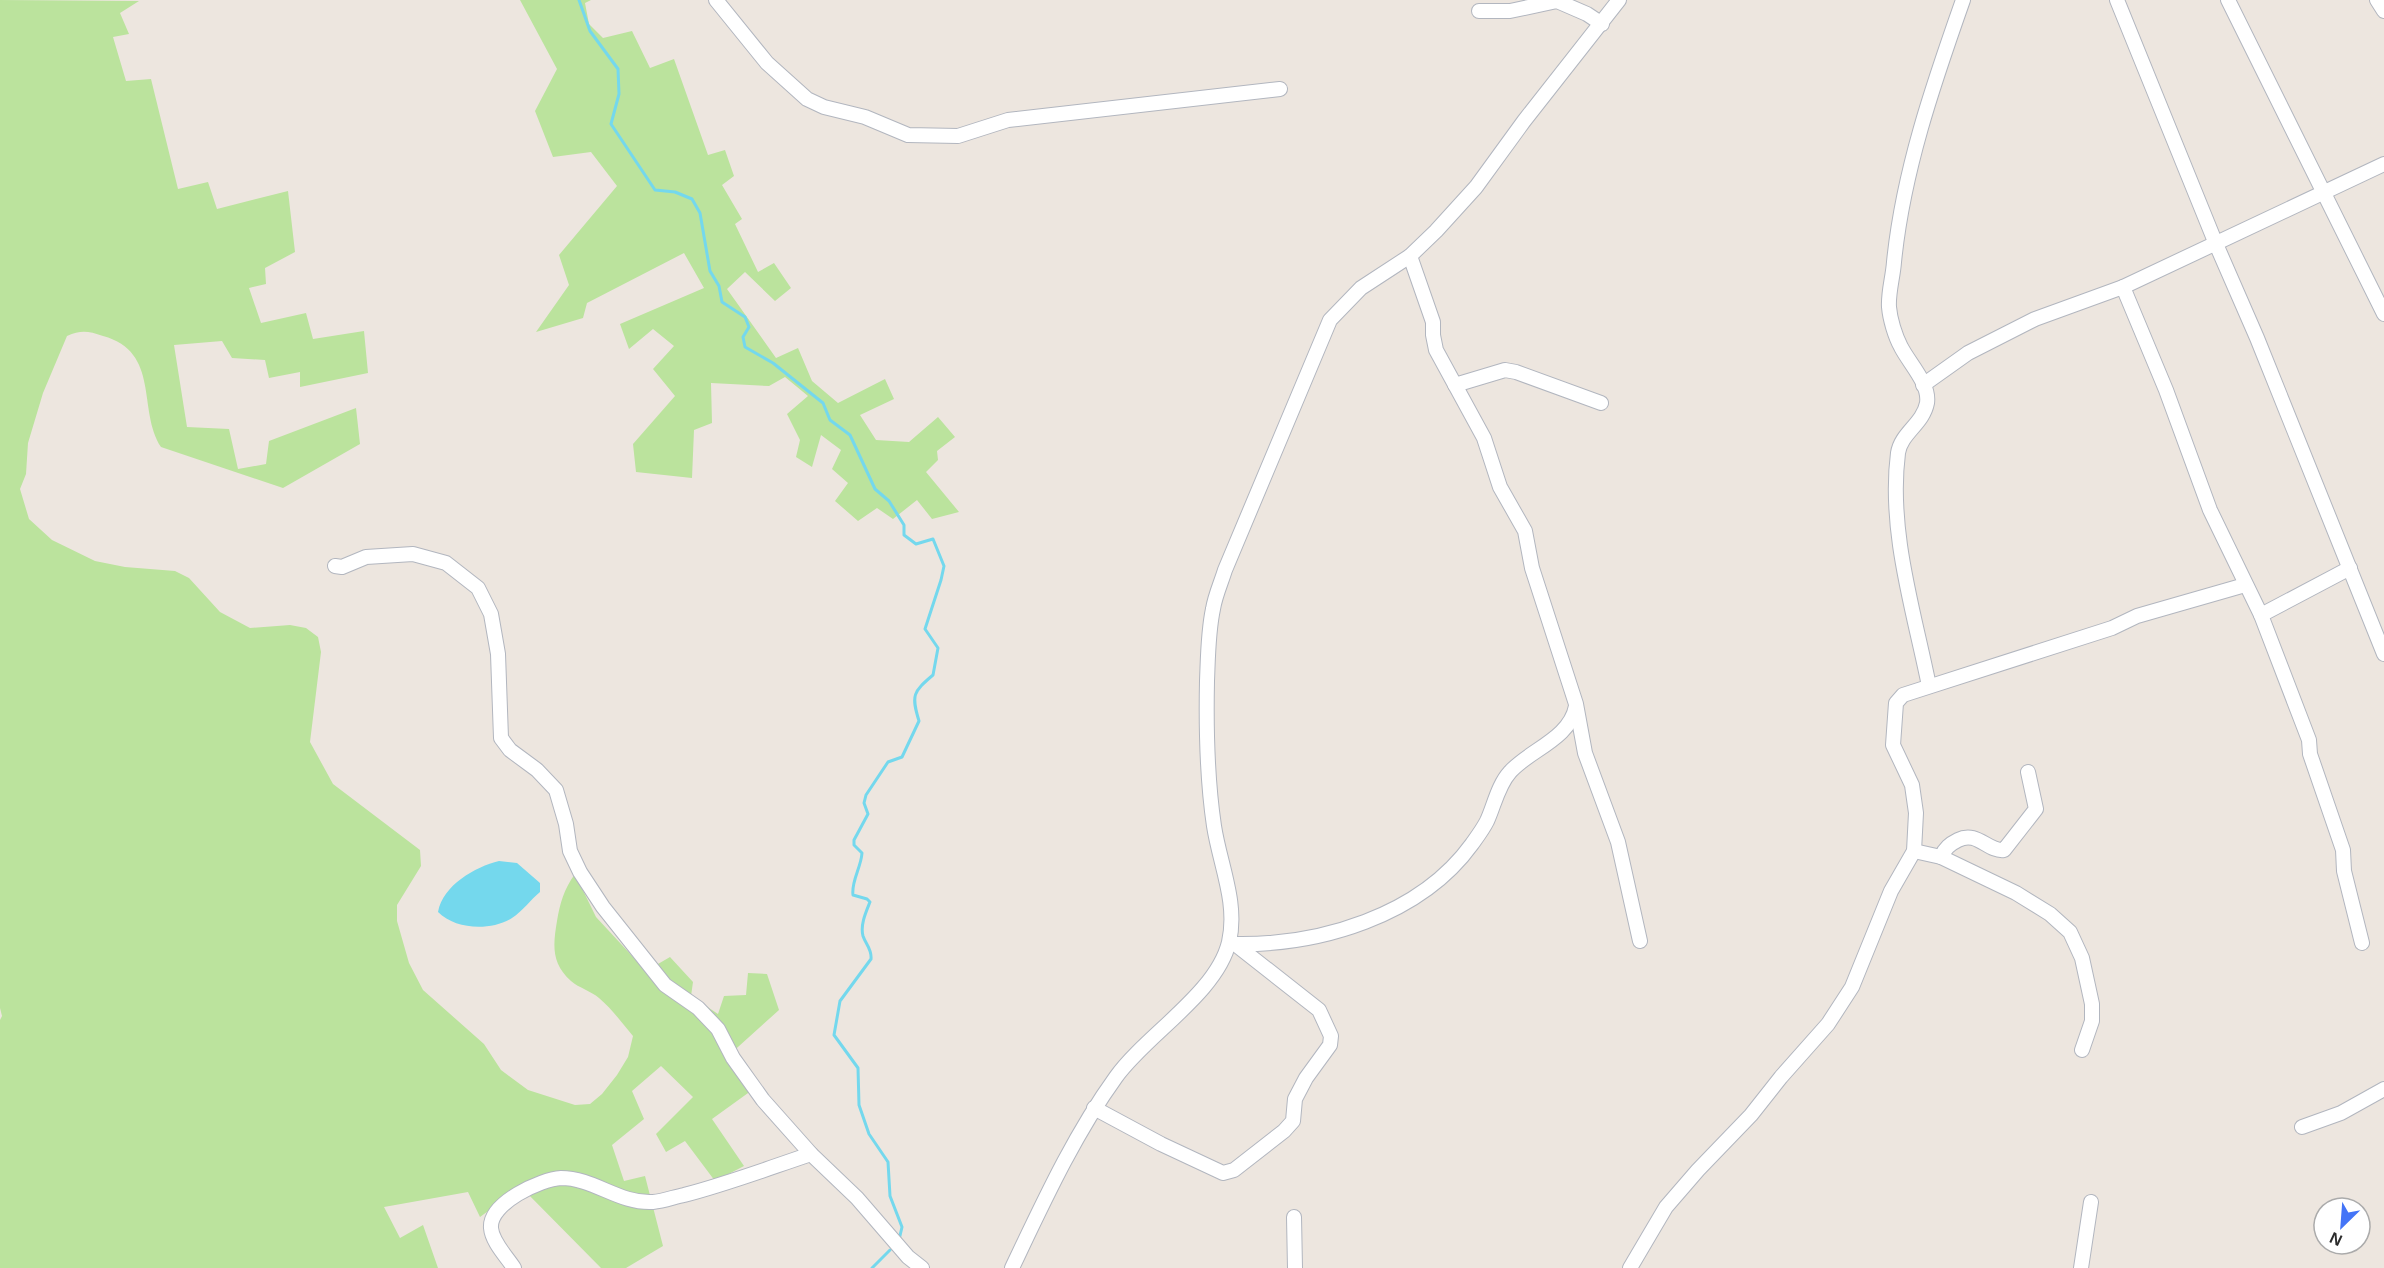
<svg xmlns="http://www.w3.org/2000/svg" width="2384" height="1268" viewBox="0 0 2384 1268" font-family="Arial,sans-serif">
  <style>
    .green { fill: #bbe39d }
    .water { fill: #74d8ed }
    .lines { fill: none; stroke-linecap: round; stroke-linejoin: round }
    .stream { stroke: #74d8ed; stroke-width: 3 }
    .minor-casing { stroke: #b2b6bf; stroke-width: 16 }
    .minor { stroke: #fff; stroke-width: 14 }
  </style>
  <rect width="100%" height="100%" fill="#ede6df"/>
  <g class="green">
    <path d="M0,0l139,1 -19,12 9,21 -16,3 13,44 25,-2 27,110 30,-7 9,27 71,-18 7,61 -30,16 1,16 -17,4 12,35 45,-10 7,26 51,-8 4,42 -68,14v-15l-31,6 -4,-18 -33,-2 -10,-17 -48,4 13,82 42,2 9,40 28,-5 3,-23 87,-33 4,36 -77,44 -122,-41c-24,-37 0,-95 -58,-111 -15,-5 -22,-6 -36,0l-24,57 -15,50 -2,31 -6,15 9,30 23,21 43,21 30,6 50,4 14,7 31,34 30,16 40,-3 16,3 12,9 3,15 -11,90 23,42 87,66 1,16 -24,39v16l12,42 14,27 61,54 17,26 27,20 47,15 15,-1 12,-10 15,-19 11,-18 5,-21c-11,-13 -21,-27 -34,-38 -8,-7 -20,-10 -28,-17 -20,-18 -18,-36 -14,-60 3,-18 7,-32 18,-47l21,43 50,54 24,-14 23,25 -2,14 27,18 6,-18 22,-1 2,-22 19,1 12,36 -51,46 27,32 -43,31 32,47 -29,15 -30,-40 -19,11 -10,-18 37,-37 -32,-31 -29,25 12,28 -32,26 12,36 21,-5 18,70 -37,22h-25l-80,-81 -41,30 -12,-25 -84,15 16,31 23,-13 15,43h-438v-248l2,-4 -2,-8z"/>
    <path d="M520,0h71l-6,3 4,21 14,14 29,-7 18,37 24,-9 34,96 17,-5 9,26 -12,9 20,34 -7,5 23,48 16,-9 17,25 -16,13 -30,-29 -18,17 49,69 22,-10 14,33 26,22 47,-24 9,20 -34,16 16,25 33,2 29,-25 17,20 -18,14 1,9 -12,12 33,40 -27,7 -15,-19 -24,19 -16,-11 -19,13 -23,-20 13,-18 -16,-14 9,-19 -20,-15 -9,32 -16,-10 4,-17 -13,-26 21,-18 -23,-19 -16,9 -58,-3 1,40 -18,7 -2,48 -56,-6 -3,-28 42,-48 -22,-27 21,-23 -21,-17 -24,20 -9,-25 84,-36 -20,-35 -97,50 -4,15 -47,14 33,-47 -10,-30 58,-69 -26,-34 -38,5 -18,-46 22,-42z"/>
  </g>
  <path class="water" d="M499,861l18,2 23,20v9c-10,8 -17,19 -28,26 -21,13 -56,12 -74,-6 5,-27 37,-45 61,-51z"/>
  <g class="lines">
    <g class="stream">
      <path d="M579,0l11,31 28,38 1,25 -8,30 44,66 20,2 17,7 8,14 10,58 9,15 3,16 23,15 4,10 -6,10 2,10 28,16 50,40 7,17 20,15 25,54 14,12 15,24v10l12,9 17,-5 11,27 -3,14 -16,49 13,19 -5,27c-20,17 -22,20 -14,46l-17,36 -14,5 -22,33 -2,8 4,11 -14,26v5l8,8c-1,15 -11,28 -9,42l14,4 3,3c-4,10 -10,23 -7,34 3,9 9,13 8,23l-31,42 -6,34 24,33 1,37 10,29 19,28 2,34 12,31 -3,13"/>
      <path d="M872,1268l18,-18"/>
    </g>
    <defs>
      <g id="minor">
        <path d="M716,0l51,63 40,36 17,8 41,10 43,18 50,1 50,-16 272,-31"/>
        <path d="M2117,0l99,244 41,94 127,316"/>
        <path d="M2228,0l156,314"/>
        <path d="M2377,0l7,11"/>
        <path d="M1479,11h31l47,-10 30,13 15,10"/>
        <path d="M1410,256l23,66v13l3,15 48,88 16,49 25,44 7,37 44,136 9,49 33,89 22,99"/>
        <path d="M2123,287l43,103 44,120 51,105 48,125 1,14 33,96 1,21 18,72"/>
        <path d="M1455,385l50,-15 11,2 85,31"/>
        <path d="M1923,385l45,-32 67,-34 88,-32 261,-123"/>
        <path d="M335,566l7,1 24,-10 47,-3 33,9 32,25 13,26 7,40 3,84 9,12 27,20 19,20 10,34 4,27 10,21 23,35 62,78 33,23 20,21 15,29 30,42 48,54 46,44 51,59 14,11"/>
        <path d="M2261,615l89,-47"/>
        <path d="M1929,686c-15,-75 -41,-155 -31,-233 3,-20 25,-29 29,-50 3,-19 -18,-40 -26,-56 -6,-11 -11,-28 -12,-40 -1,-14 4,-30 5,-45 9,-90 39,-177 69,-262"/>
        <path d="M1914,851l27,6 75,36 34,21 20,18 12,26 10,46v17l-10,29"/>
        <path d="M1941,857c4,-9 9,-13 17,-17 19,-10 30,12 46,10l32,-41 -8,-37"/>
        <path d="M1233,944c86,2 187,-28 239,-100 5,-7 11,-15 15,-23 7,-15 11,-36 23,-49 19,-22 60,-33 66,-66"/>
        <path d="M1094,1108l67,36 62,29 11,-3 50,-39 9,-10 2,-22 11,-21 24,-33 1,-9 -12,-26 -84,-66"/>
        <path d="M2302,1127l39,-14 43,-24"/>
        <path d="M1294,1217l1,51"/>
        <path d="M514,1268c-7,-11 -22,-26 -23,-40 -2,-25 50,-49 70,-50 33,0 58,26 92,24 11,-1 21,-5 31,-7 43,-11 85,-27 127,-41"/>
        <path d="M1012,1268c31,-65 62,-133 104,-191 30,-42 101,-84 113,-135 9,-39 -9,-77 -15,-116 -7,-47 -8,-97 -7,-145 1,-24 1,-49 6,-72 2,-13 8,-26 12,-39l105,-250 31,-32 49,-32 26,-25 40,-44 48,-66 95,-121"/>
        <path d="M1630,1268l36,-61 32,-37 53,-55 30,-38 47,-53 24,-37 39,-96 23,-40 2,-38 -4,-28 -19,-40 3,-42 7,-8 209,-67 25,-12 108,-31"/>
        <path d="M2081,1268l10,-66"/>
      </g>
    </defs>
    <use href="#minor" class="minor-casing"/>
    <use href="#minor" class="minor"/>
  </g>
  <g transform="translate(2342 1226) rotate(205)"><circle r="28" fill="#ffffff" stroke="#ababab" stroke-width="1.5"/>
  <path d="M0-4.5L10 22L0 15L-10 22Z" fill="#4374f7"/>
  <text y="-9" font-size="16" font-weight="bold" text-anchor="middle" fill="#2c2c2c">N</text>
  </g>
</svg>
